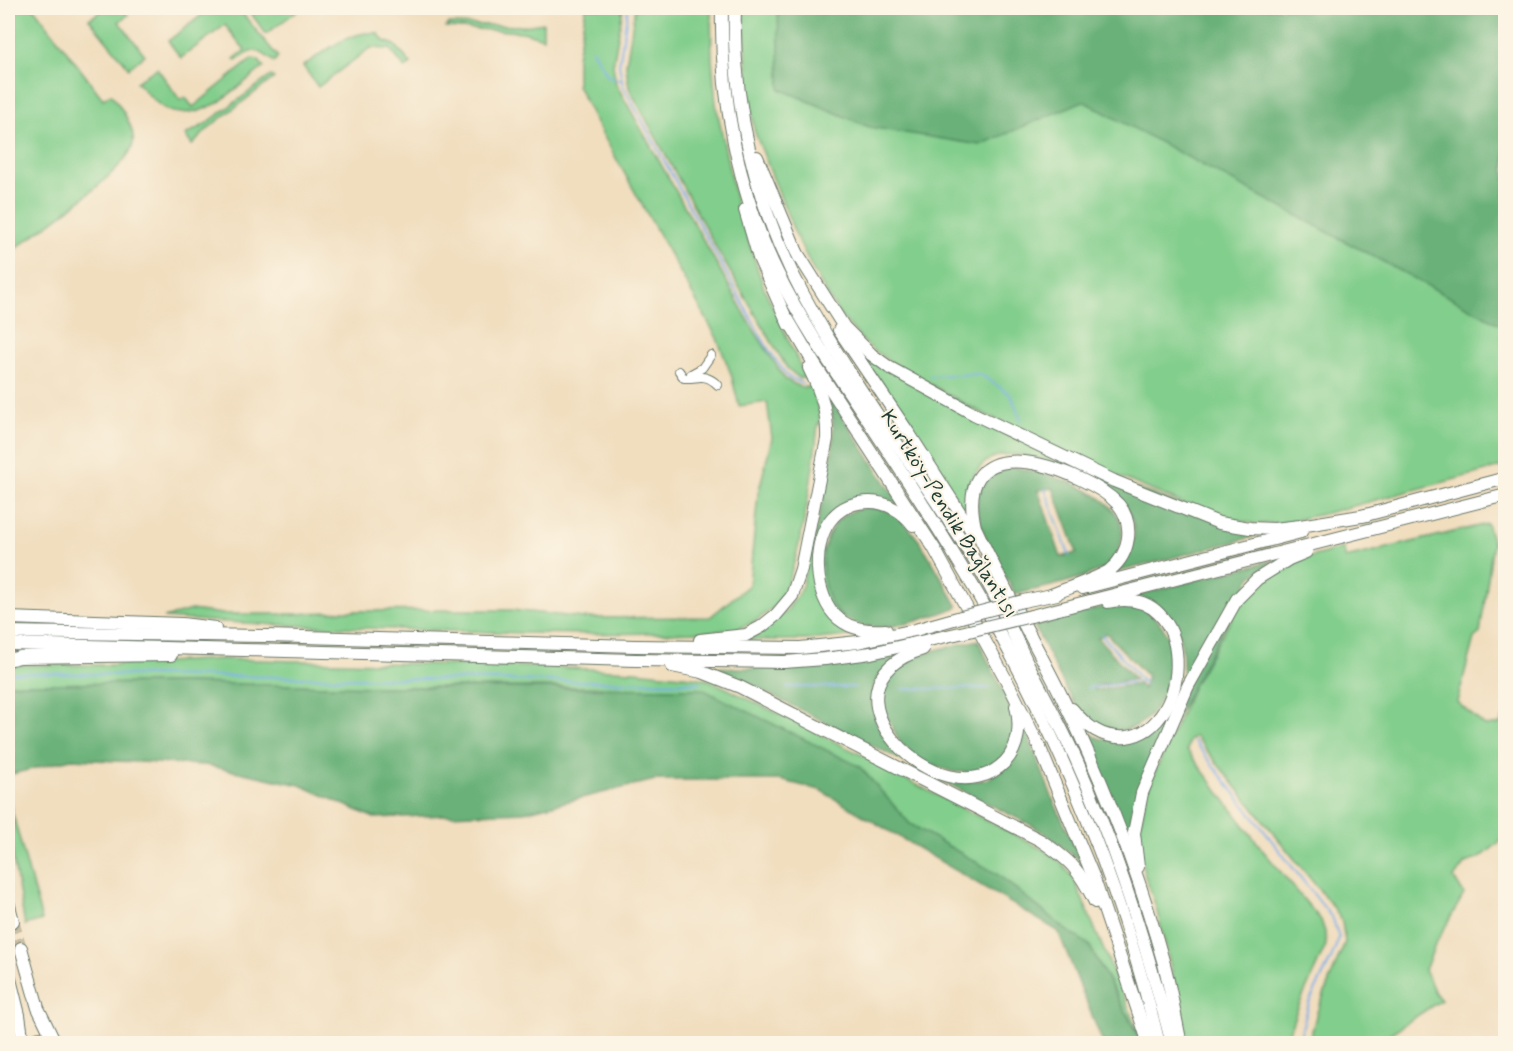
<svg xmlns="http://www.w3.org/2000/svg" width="1513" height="1051" viewBox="0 0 1513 1051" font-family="Mynerve,sans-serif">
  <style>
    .green { fill: #82ce8c; stroke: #508660; stroke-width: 1.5 }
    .forest { fill: #69b178; stroke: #447756; stroke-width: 1.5; fill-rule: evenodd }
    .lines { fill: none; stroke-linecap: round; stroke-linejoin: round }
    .stream { stroke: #7aaee7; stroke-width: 2 }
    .highway-tunnel { stroke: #c7bea3; stroke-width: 12; stroke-dasharray: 12 6; stroke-linecap: butt }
    .minor-casing { stroke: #687565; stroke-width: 10 }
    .highway-casing { stroke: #687565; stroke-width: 14 }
    .minor { stroke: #fff; stroke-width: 8 }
    .highway { stroke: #fff; stroke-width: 12 }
    .highway-bridge-casing { stroke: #687565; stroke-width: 14; stroke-linecap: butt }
    .highway-bridge { stroke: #fff; stroke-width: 12 }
    .labels { text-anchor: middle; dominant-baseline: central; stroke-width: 4.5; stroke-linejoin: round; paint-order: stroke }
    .street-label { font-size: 21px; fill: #1f3d34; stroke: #fcf5e5 }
  </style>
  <rect width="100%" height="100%" fill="#fcf5e5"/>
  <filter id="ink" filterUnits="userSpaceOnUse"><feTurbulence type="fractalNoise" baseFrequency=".0167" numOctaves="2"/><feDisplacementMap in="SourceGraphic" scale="12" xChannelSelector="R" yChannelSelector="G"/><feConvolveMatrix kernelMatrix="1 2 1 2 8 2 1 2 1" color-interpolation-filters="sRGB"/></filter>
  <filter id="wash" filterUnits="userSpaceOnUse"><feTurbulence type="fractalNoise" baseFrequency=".008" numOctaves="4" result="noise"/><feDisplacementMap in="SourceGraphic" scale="24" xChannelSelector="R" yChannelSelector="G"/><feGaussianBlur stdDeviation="1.35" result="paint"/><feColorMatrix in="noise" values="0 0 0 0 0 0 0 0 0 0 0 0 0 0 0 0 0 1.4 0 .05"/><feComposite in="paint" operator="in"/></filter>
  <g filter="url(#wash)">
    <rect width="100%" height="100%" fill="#f1debf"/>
    <g class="green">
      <path d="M8,8h26l69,91 8,-5c9,12 25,34 22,50 -5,27 -100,91 -125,110z"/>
      <path d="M106,8h16l6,7 -9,7 26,33 -16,13 -40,-49z"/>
      <path d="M211,8h27l40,49 -4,5c-17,-15 -21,-14 -38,-1l-2,-2 11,-9 -20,-25 -44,33 -13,-17z"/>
      <path d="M247,8h54l-35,26z"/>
      <path d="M586,8h37l-10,57 3,19 135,241 34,54 15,8h11l8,22 1,15h-2c-4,40 -18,151 -42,180 -9,10 -25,21 -38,24 -25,5 -51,4 -76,5 -47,1 -94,1 -141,0 -119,-4 -238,-6 -357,-15l27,-8 32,4h73l47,-3 127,-1h42l72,8 126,-1 39,-32 9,-91 14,-56 -5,-36 -28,4 -8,-32 -14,-36 -123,-219 -17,-34v-28z"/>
      <path d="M635,8h76l1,51 4,45 20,99 28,85 42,90h-7l-12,-10 -68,-115 -90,-165 -3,-23z"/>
      <path d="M743,8h762v458l-182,48 -43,9 -23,1 -44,-8 -141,-59 -103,-51 -78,-44 -23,-16 -29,-32 -25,-42 -20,-41 -40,-101 -6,-47z"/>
      <path d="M543,23v15l-20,-6 -77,-5 2,-3 75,2z"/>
      <path d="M365,33h13l6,8 11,4 16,19 -6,4 -15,-19 -20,-1 -52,39 -15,-21c20,-13 38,-29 62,-33z"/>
      <path d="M252,59l6,1 6,7 -46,36 -21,9 -2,-1c-30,8 -39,-10 -59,-29l21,-14 23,32 5,-3 8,10z"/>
      <path d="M271,76l3,2 -62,47 -20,20 -7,-10 19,-10z"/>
      <path d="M855,345l217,120 -2,3c-53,-18 -99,-30 -105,44z"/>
      <path d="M1487,524l6,19 -13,90 -6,5 -17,64 28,24 15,-2 5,-9v115l-2,9 -23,19 -15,5 -11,15 10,16 -29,51 -10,25 10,23 6,7 -65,43h-67l8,-31 28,-70 -3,-20 -8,-14 -139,-172 -6,5 -2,9 78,103 56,67 4,12 1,13 -29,65 -12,33h-98l-6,-34 -25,-102 -12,-34 -6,-34 8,-46 48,-109 46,-80 16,-19 43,-25 45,-12 1,10z"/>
      <path d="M814,535h4l25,91 16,9 -52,5h-62l41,-28 15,-22z"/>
      <path d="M221,659l324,8 90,4 57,6 17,3 15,7 144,71 2,3 172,88 18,13 13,15 70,166 -54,-98 -24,-16 -68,-55 -87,-50 -51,-58 -239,-79h-241l-191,-4 -180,1v-16l12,-3h88z"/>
      <path d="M8,797l34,123 -17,5 -17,-94z"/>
    </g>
    <g class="forest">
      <path d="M778,8h727v319l-422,-226 -103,44 -111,-18 -89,-38z"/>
      <path d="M827,393l74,113c-7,-3 -14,-8 -22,-9 -30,-7 -44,18 -61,38h-4c8,-30 22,-83 19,-113 -1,-10 -4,-19 -6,-29z"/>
      <path d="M1072,465l182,67 -1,5 -139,36c47,-51 3,-82 -44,-105z"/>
      <path d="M1014,467c33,6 113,26 108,70 -1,10 -6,22 -14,29 -3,3 -9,4 -13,6 -26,11 -52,16 -80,22 -19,-35 -75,-119 -1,-127zM1053,488l24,65h-1l-15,4 -23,-67z"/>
      <path d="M863,508c6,0 13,-1 19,1 32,8 59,70 76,98 -29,10 -63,24 -94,19 -12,-2 -25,-10 -31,-19 -16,-25 -15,-76 13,-93 4,-3 12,-4 17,-6z"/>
      <path d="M1274,560l-23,17 -111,208 -8,28 -2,35 -49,-123c14,14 20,15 40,16 60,1 81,-96 42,-132 -9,-8 -19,-11 -29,-13z"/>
      <path d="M1110,605c10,0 24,-1 32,3 11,6 20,16 25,27 12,34 -9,99 -52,95 -8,-1 -19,-4 -26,-9 -18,-15 -43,-73 -55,-95zM1106,633l41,43 -4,13 -4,-5 -44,6v-4l40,-7 -37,-41z"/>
      <path d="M978,640l29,59 7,21v12l-9,22 -8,9 -19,9h-24l-28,-9 -25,-19 -21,-40 4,-23 15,-17 10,-6 30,-9z"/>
      <path d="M896,656l-18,20 -5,13 -1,15 5,20 9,15 75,44 26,-4 19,-11 18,-43 30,77 29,61 -37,-29 -13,-8 -300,-150 -25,-9 74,2 60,-4z"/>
      <path d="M188,683l191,4 323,2 157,77 51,58 87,50 68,55 24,16 53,98h-39l-45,-112 -238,-141 -40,-10h-125l-131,32 -150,6 -74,-33 -95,-20 -134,-6 -63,16v-91z"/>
    </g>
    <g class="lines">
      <g class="stream">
        <path d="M628,8l-9,57 4,21 144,261 21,30 14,6"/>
        <path d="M592,50l16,26 13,4"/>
        <path d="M930,376l50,-2 31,21 10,25"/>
        <path d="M1045,489l24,66"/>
        <path d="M1102,635l43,49"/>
        <path d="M8,673l692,10"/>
        <path d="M787,687h68"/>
        <path d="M1088,688l53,-7"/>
        <path d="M903,689l86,-1"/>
        <path d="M1194,741l139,178 6,19 -8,21 -22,44 -11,41"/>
      </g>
    </g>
  </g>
  <g filter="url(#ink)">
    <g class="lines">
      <path class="highway-tunnel" d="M13,921l8,27"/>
      <defs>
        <g id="minor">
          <path d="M679,371l5,7c15,1 20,-6 34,7"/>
          <path d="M691,374l11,-6 9,-13"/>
        </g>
        <g id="highway">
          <path d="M722,8c-2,89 16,185 56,266 26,53 60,101 93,151 48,73 96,146 137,224 66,124 118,258 151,395"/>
          <path d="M735,8c-3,97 21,200 68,286 52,97 122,184 179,279 17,28 30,58 44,87 16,32 34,64 49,97 41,91 72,189 97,287"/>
          <path d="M757,157l42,100"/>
          <path d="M745,210l14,48 30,67"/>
          <path d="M796,251l48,76 28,28 18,13 84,46 140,67 105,42 31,5 24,1 26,-3 67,-11"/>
          <path d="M787,318l26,44 121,186 75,137 31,63 53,128 56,168"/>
          <path d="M839,330l71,105 63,98"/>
          <path d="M1362,516l144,-38"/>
          <path d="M1083,588l218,-56"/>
          <path d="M1051,595c14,-6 48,-17 59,-25 20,-16 25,-46 8,-66 -10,-11 -25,-19 -38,-25 -52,-25 -123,-34 -105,48 26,57 57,110 85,166 43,86 78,178 104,271 7,26 11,53 17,80"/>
          <path d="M1023,601l34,-7"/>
          <path d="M1031,616l475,-121"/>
          <path d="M8,618l174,6 33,4"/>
          <path d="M886,630c-17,1 -34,0 -47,-11 -26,-21 -28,-79 -6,-102 10,-11 23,-15 37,-15 17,0 33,10 43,23"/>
          <path d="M8,632l259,4 368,10 165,2 58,-6 57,-12 46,-13"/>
          <path d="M700,640l46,-5 15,-8 15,-12 16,-19 9,-27 26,-130c1,-26 -6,-47 -18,-71"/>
          <path d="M8,644l628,16 148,2 41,-3 46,-6 98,-22"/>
          <path d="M923,649c-119,37 19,176 82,113 14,-15 16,-37 11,-56"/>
          <path d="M8,660l12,-3 151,-2"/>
          <path d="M672,666l30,6 38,15 300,153c31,21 38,28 55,62"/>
          <path d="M1072,709c14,17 30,30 54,28 68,-8 73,-155 -18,-135"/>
          <path d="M1138,867l-4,-34 8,-40 46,-107 49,-87 20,-20 32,-20 17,-7"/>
          <path d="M8,902l5,19"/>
          <path d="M21,948l17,60 16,33"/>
          <path d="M8,971l11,44 4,29"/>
          <path d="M29,1044c8,-8 18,-8 26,-1"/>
        </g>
      </defs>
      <use href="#minor" class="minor-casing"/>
      <use href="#highway" class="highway-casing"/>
      <use href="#minor" class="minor"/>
      <use href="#highway" class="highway"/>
      <defs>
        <g id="highway-bridge">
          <path d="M961,617l62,-16"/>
          <path d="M969,631l62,-15"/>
        </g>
      </defs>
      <use href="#highway-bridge" class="highway-bridge-casing"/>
      <use href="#highway-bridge" class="highway-bridge"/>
    </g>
  </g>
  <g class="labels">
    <g class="street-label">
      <text transform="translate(949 514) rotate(58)">Kurtköy-Pendik Bağlantısı</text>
    </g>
  </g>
  <rect width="1513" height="1051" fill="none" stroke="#fcf5e5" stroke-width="30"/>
</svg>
